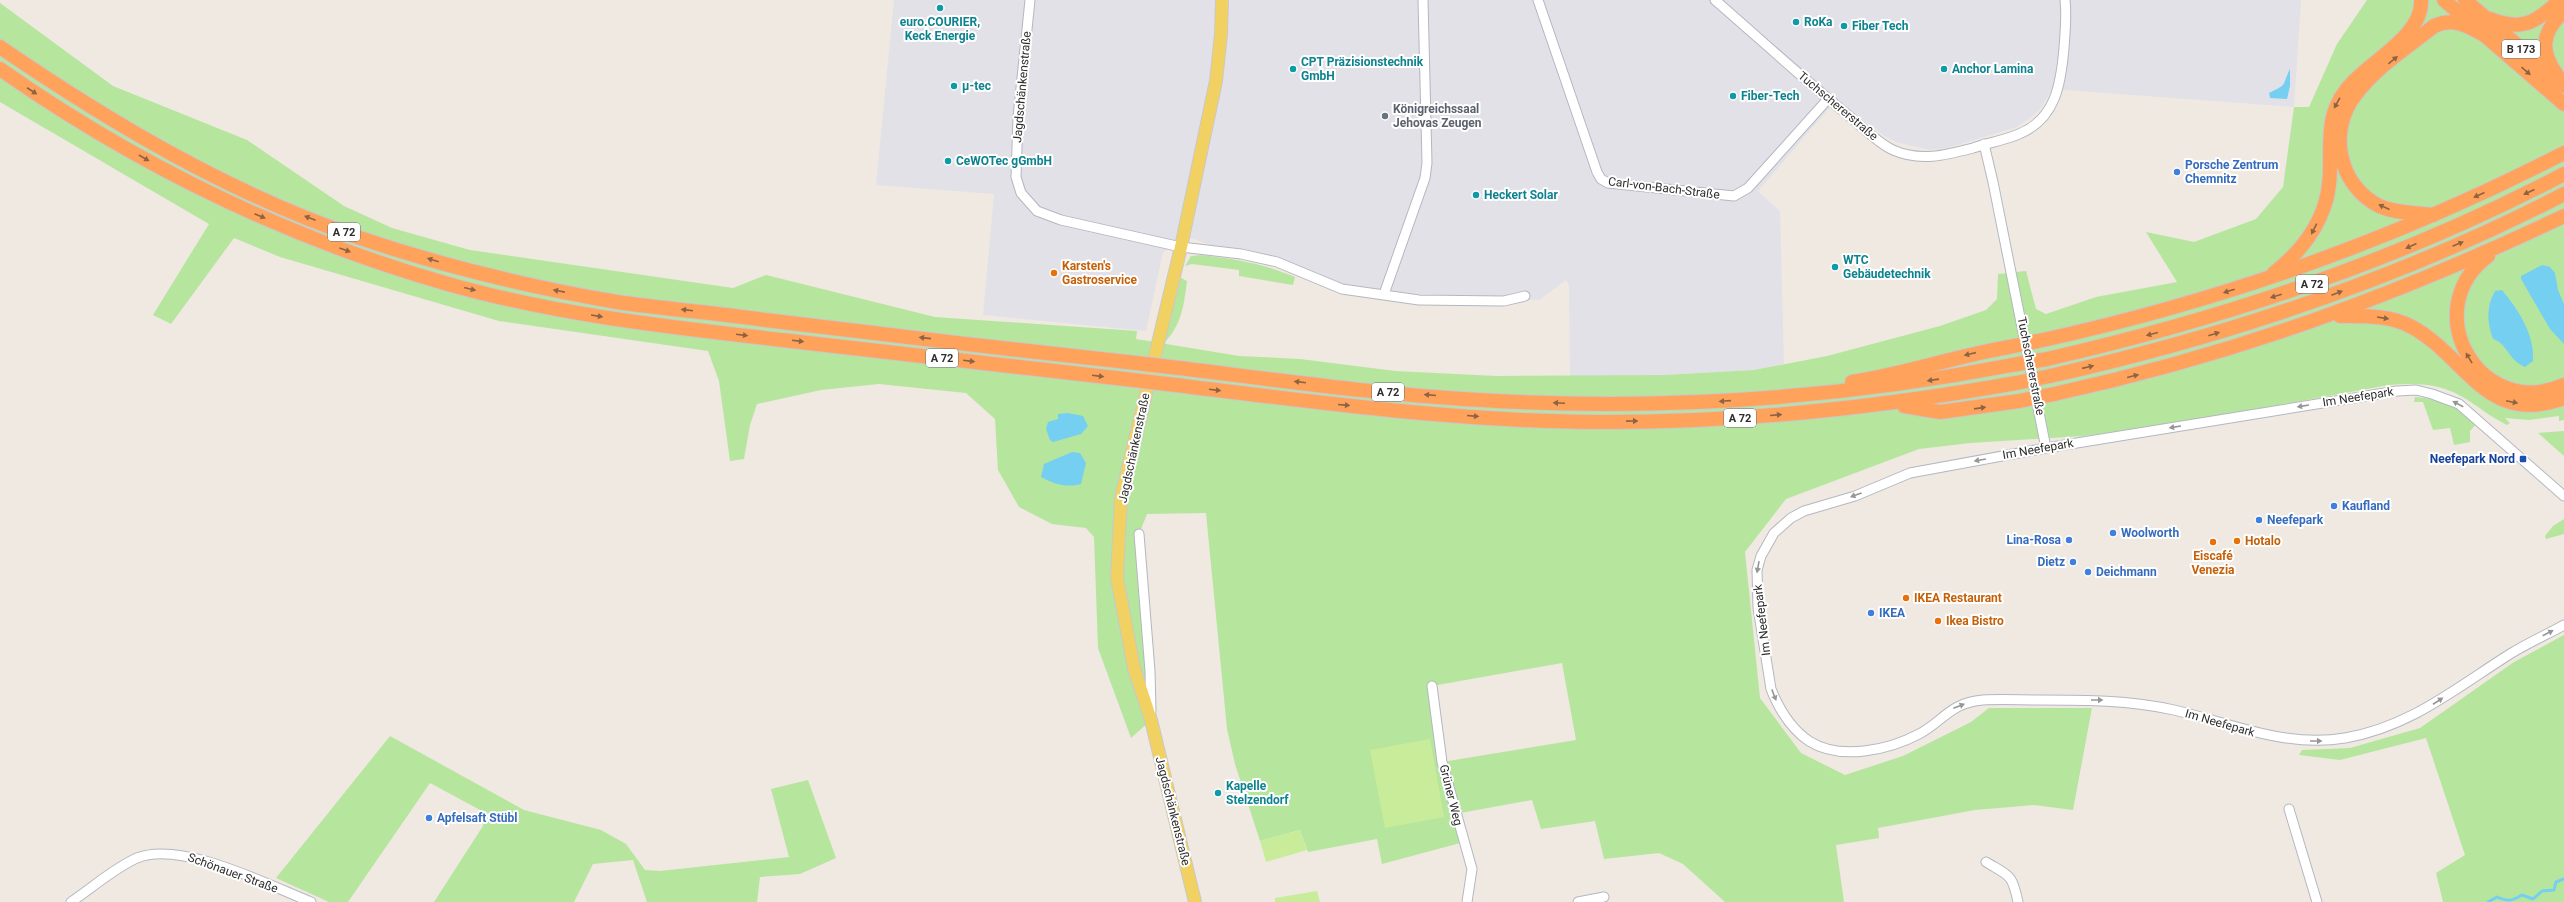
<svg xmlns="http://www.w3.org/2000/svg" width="2564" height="902" viewBox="0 0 2564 902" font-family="Roboto,sans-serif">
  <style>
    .industrial { fill: #e3e1e8 }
    .green { fill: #b6e59e; fill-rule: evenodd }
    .pitch { fill: #c9ec9a }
    .water { fill: #75cff0 }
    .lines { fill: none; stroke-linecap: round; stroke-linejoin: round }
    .stream { stroke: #75cff0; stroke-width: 3 }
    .minor-casing { stroke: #b4b7c1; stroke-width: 11 }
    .major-casing { stroke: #c9c9c9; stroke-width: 14 }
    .highway-casing { stroke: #c9c9c9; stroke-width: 16 }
    .minor { stroke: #fff; stroke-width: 9 }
    .major { stroke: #f2d163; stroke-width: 12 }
    .highway { stroke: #ffa35c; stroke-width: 14 }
    .highway-bridge-casing { stroke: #c9c9c9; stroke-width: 16; stroke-linecap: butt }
    .highway-bridge { stroke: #ffa35c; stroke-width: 14 }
    .oneway { fill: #8c6343 }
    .oneway2 { fill: #969696 }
    .culture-dot { fill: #0f9aa8; stroke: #fff; stroke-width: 1.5 }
    .worship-dot { fill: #6b7280; stroke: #fff; stroke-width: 1.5 }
    .shop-dot { fill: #3f7fe0; stroke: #fff; stroke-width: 1.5 }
    .food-dot { fill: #e8710a; stroke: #fff; stroke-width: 1.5 }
    .transit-dot { fill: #1a4fb4; stroke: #fff; stroke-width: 1.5 }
    .labels { text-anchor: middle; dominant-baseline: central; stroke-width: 4; stroke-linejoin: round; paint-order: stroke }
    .shield { fill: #fff; stroke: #6d6d6d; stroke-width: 1 }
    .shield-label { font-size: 11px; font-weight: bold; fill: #2e2e2e }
    .culture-label { font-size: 12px; font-weight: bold; fill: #0d838f; stroke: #fff; text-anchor: start }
    .street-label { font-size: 12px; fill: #2e2e2e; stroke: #fff }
    .worship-label { font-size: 12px; font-weight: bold; fill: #5b616d; stroke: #fff; text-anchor: start }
    .shop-label { font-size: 12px; font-weight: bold; fill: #366cbe; stroke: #fff; text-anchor: start }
    .food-label { font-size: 12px; font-weight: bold; fill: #c56008; stroke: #fff; text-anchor: start }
    .transit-label { font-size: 12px; font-weight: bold; fill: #164399; stroke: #fff; text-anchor: end }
  </style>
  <rect width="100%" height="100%" fill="#efe9e1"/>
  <path class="industrial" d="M894,0h1407l-7,107 -242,-18 -13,22 -22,16 -70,21 -18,2 -33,-8 -13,-7 -46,-36 -79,92 22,20 4,153 -30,6 -91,5 -93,2 -1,-92 -3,-5 -27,20 -135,-7 -61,-9 -65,-26 -35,-9 -37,-5 -14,-6 -29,14 -17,79 -163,-16 11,-121 -118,-9z"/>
  <g class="green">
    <path d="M2367,0h197v420l-5,1v-5l-30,4 -24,-2 5,5 -3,2c-17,-8 -30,-20 -46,-29 -23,-13 -47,-13 -72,-11l-220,40 -86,11 -113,7 -51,6 -133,50 -41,53 15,146 41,55 44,22 58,-19 68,-34 18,-14h103l-19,102 -39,-5 -59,5 -97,18 1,10 -43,7 8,57h-119l-42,-38 -24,-11 -55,6 -9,-38 -54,8 -9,-29 -77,14 9,28 -82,22 -5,-25 -69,13 -8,-22 -40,11 -25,-77 -8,-35 -21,-216 -59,1 -8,20 12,186 -20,18 -33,-90 -4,-111 -8,-9 -34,-4 -33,-17 -21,-37 -3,-51 -29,-26 -87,-9 -58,6 -64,14 -7,21 -6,34 -14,2 -11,-80 -11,-30 -209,-30 -219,-64 -46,-19 -63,86 -18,-9 56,-91 -209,-122v-99l113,83 134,54 97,66 48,22 78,22 263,38 33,-13 169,42 202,14 -1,8 103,17 61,3 95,12 101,5 167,-1 91,-5 73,-14 113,-30 46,-16 11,-11 1,-25 28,-3 10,38 10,5 50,-17 81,-15 -31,-50 48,10 62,-23 27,-32 11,-80h15l28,-63zM1562,663l14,77 -134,22 -10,-76z"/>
    <path d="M1202,255c33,4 63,9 93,22l-2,8 -54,-9v-6l-47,-6 -7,2 6,-10z"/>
    <path d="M1179,277l8,4c-3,23 -5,43 -22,61z"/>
    <path d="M2415,397c26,2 42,10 62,26l-7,8v11l-16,3 -4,-17 -17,2 -10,-28h-9z"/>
    <path d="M2564,431v25l-26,-23z"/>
    <path d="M2564,519v15l-18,5 -1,-3 8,-10z"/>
    <path d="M2564,635v267h-121l-7,-29 29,-18 -39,-117 -86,22 -41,-5 3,-5 48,-2 70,-20 94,-66z"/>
    <path d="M390,736l134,74 77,20 25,14 19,26 15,1 129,-14 -18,-68 37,-9 28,78 -36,16 -40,3 -3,25h-110l-14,-42 -40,4 -19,38h-140l49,-76 -1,-15 -52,-28 -82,119h-19l-53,-24z"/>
  </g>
  <g class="pitch">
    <path d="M1430,739l14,78 -59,11 -15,-78z"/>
    <path d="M1300,830l7,20 -41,12 -6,-21z"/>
    <path d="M1317,891l3,11h-45v-4z"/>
  </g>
  <g class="water">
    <path d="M2290,69v17l-3,13 -17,-1 -1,-5c20,-10 12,-6 21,-24z"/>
    <path d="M2542,265l8,2 5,6 3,17 6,14v40l-14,-15 -29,-50v-3z"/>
    <path d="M2502,290c16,19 33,45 31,71l-8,6c-17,-7 -17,-23 -32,-28 -6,-17 -7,-32 2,-48z"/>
    <path d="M1068,413l15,3 5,10 -7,8 -28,8 -3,-2 -4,-11 2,-7 10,-3v-5z"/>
    <path d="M1072,452l8,1 6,10 -5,21c-15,4 -27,0 -40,-7l3,-13z"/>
  </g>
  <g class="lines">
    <path class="stream" d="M2488,902l9,-5c11,5 15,4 25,-2l11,4 9,-8 12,-1 2,-8 8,-3"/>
    <defs>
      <g id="minor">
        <path d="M1030,0l-12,117 -2,60 5,16 16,18 24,9 120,27 60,7 36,8 65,27 77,11 85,1 21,-5"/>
        <path d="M1538,0l59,172 4,7 7,4 126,13 14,-8 80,-89"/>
        <path d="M1715,0c44,38 87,78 133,115 14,11 28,27 45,35 27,12 53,5 80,-2 15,-5 32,-8 46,-14 37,-15 42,-51 45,-86 1,-16 3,-32 1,-48"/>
        <path d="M1984,144l9,38 53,266"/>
        <path d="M1384,294l41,-116 2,-15 -4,-163"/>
        <path d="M2564,496l-105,-92 -27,-10 -16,-4 -19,1 -351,57 -136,25 -55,23 -51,15 -13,7 -17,15 -13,23 -4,14 1,38 13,81c8,20 20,40 38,52 31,20 80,9 110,-7 25,-13 30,-31 64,-34 18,-1 38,0 56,0 46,0 90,0 135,10 57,13 111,38 171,28 65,-11 111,-50 165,-84 18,-11 36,-19 54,-29"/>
        <path d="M1139,534l11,137 1,40"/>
        <path d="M1432,686l10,76 30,107 -5,33"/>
        <path d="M2289,809l28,93"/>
        <path d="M1986,862c23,14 26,11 32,40"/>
        <path d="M71,902c21,-14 43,-34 66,-44 44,-18 131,27 174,44"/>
        <path d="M1578,902l26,-5"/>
      </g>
      <path id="major" d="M1195,902l-44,-182 -17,-52 -17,-90 4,-80 60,-251 35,-166 5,-47 1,-34"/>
      <g id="highway">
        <path d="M2444,0l120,104"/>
        <path d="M2465,0l99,86"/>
        <path d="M2490,19c32,13 47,3 70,-19"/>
        <path d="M0,47c111,76 229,146 357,190 85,29 172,50 260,65 49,7 99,11 148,18 121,15 241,29 362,42"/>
        <path d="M0,69c137,96 287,169 448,215 109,31 222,43 334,56 114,13 228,26 343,39"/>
        <path d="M2557,75c-18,-25 -15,-43 7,-64"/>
        <path d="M2433,215c-18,-3 -36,-1 -54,-9 -41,-21 -52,-76 -23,-112 20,-27 52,-47 78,-68 20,-9 34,0 52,10"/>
        <path d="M2488,256c-72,54 -8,166 76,129"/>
        <path d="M2274,273c24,-19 42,-40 51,-69 14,-45 -10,-85 29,-123 21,-22 70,-48 67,-81"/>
        <path d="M2340,316c24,0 50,-1 72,11 55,30 74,100 152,71"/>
        <path d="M2043,340c182,-40 356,-102 521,-187"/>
        <path d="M2047,359c179,-41 354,-99 517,-185"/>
        <path d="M1179,368c106,13 212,28 318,33 173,9 345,-3 515,-36"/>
        <path d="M2050,376c178,-40 352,-98 514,-182"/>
        <path d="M1852,382c53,-8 104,-26 157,-35"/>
        <path d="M1176,385c138,17 278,36 418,37 142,1 282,-14 422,-39"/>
        <path d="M2054,394c182,-40 342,-98 510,-178"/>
        <path d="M1904,406l36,6 79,-11"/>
      </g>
    </defs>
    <use href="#minor" class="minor-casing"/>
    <use href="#major" class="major-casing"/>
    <use href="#highway" class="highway-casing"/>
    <use href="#minor" class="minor"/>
    <use href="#major" class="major"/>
    <use href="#highway" class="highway"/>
    <defs>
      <g id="highway-bridge">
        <path d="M2009,347l34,-7"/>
        <path d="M1127,362l52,6"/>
        <path d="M2012,365l35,-6"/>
        <path d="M1125,379l51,6"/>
        <path d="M2016,383l34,-7"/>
        <path d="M2019,401l35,-7"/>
      </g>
    </defs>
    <use href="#highway-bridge" class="highway-bridge-casing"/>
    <use href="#highway-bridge" class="highway-bridge"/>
  </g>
  <defs><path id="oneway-solid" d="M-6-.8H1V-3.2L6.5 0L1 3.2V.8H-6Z"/></defs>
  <g class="oneway">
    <use href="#oneway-solid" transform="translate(2393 60) rotate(-39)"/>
    <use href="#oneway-solid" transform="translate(2526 71) rotate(41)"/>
    <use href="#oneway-solid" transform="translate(32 91) rotate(33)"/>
    <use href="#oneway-solid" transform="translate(2337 103) rotate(119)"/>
    <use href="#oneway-solid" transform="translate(144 158) rotate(30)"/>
    <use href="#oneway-solid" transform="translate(2529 192) rotate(155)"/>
    <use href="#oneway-solid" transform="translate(2479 195) rotate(155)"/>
    <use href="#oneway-solid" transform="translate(2384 207) rotate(-156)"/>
    <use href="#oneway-solid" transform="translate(260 216) rotate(23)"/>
    <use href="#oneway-solid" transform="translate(310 218) rotate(-159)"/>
    <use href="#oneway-solid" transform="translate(2314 229) rotate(117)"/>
    <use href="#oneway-solid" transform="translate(2458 244) rotate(-23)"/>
    <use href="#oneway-solid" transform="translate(2411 246) rotate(156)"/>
    <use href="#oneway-solid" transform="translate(345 250) rotate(20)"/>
    <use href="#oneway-solid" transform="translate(433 260) rotate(-163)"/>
    <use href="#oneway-solid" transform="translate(470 289) rotate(14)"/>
    <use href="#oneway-solid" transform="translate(559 291) rotate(-169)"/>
    <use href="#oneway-solid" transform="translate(2229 291) rotate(163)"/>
    <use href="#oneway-solid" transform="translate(2337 293) rotate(-21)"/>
    <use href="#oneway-solid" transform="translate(2276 296) rotate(163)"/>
    <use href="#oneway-solid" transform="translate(687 310) rotate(-173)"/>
    <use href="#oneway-solid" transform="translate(597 316) rotate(9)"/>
    <use href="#oneway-solid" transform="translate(2383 318) rotate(9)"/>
    <use href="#oneway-solid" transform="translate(2152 334) rotate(165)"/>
    <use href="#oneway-solid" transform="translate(2214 334) rotate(-17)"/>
    <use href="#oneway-solid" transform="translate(742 335) rotate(7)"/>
    <use href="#oneway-solid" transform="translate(925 338) rotate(-174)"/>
    <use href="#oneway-solid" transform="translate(798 341) rotate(7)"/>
    <use href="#oneway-solid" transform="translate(1970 354) rotate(167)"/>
    <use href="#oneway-solid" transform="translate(2469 358) rotate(-121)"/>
    <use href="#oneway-solid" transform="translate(969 361) rotate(7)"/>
    <use href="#oneway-solid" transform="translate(2088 367) rotate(-13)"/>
    <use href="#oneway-solid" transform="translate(1098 376) rotate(7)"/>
    <use href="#oneway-solid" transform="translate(2133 376) rotate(-14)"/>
    <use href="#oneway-solid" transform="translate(1933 380) rotate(172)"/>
    <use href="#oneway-solid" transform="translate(1300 382) rotate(-173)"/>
    <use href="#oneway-solid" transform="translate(1215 390) rotate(7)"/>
    <use href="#oneway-solid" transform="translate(1430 395) rotate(-175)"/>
    <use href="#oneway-solid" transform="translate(1725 401) rotate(176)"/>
    <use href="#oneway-solid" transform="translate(2512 402) rotate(12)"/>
    <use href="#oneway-solid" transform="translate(1559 403) rotate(-178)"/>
    <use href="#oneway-solid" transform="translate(1344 405) rotate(5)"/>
    <use href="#oneway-solid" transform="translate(1980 408) rotate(-8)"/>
    <use href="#oneway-solid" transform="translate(1776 415) rotate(-5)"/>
    <use href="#oneway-solid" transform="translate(1473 416) rotate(5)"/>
    <use href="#oneway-solid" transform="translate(1632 421) rotate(-1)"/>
  </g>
  <g class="oneway2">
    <use href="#oneway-solid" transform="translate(2458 404) rotate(-152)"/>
    <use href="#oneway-solid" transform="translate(2303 406) rotate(171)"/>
    <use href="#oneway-solid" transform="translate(2175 427) rotate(171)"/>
    <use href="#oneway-solid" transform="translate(1980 460) rotate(170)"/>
    <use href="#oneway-solid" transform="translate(1856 495) rotate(160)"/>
    <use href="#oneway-solid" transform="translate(1758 567) rotate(100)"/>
    <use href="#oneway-solid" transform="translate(2548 633) rotate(-27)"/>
    <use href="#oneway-solid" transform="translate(1774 695) rotate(69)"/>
    <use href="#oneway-solid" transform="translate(2097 700)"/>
    <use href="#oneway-solid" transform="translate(2438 701) rotate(-33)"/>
    <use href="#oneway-solid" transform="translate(1959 706) rotate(-21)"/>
    <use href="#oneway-solid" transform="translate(2316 741)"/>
  </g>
  <g class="culture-dot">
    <circle cx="940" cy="8" r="4"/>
    <circle cx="1796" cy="22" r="4"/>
    <circle cx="1844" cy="26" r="4"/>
    <circle cx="1293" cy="69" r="4"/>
    <circle cx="1944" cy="69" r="4"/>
    <circle cx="954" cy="86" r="4"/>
    <circle cx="1733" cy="96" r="4"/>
    <circle cx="948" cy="161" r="4"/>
    <circle cx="1476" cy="195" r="4"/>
    <circle cx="1835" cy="267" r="4"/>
    <circle cx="1218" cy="793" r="4"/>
  </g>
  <circle class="worship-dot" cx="1385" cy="116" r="4"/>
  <g class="shop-dot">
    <circle cx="2177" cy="172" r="4"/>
    <circle cx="2334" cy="506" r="4"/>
    <circle cx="2259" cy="520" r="4"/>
    <circle cx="2113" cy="533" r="4"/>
    <circle cx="2069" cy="540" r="4"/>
    <circle cx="2073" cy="562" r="4"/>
    <circle cx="2088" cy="572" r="4"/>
    <circle cx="1871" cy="613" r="4"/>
    <circle cx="429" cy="818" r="4"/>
  </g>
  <g class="food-dot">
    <circle cx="1054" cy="273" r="4"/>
    <circle cx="2237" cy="541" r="4"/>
    <circle cx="2213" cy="542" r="4"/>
    <circle cx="1906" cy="598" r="4"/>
    <circle cx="1938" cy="621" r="4"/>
  </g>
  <rect class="transit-dot" x="2519" y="455" width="8" height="8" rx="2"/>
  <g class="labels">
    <g class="shield">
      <rect x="2502" y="40" width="38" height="18" rx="3"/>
      <rect x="328" y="223" width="32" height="18" rx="3"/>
      <rect x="2296" y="275" width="32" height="18" rx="3"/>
      <rect x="926" y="349" width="32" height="18" rx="3"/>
      <rect x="1372" y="383" width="32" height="18" rx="3"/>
      <rect x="1724" y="409" width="32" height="18" rx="3"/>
    </g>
    <g class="shield-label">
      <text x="2521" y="49">B 173</text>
      <text x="344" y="232">A 72</text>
      <text x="2312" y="284">A 72</text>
      <text x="942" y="358">A 72</text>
      <text x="1388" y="392">A 72</text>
      <text x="1740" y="418">A 72</text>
    </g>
    <g class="culture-label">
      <text x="940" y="22" text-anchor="middle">euro.COURIER,<tspan x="940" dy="14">Keck Energie</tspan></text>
      <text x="1804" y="22">RoKa</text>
      <text x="1852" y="26">Fiber Tech</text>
      <text x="1301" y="62">CPT Präzisionstechnik<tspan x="1301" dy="14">GmbH</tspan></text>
      <text x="1952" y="69">Anchor Lamina</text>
      <text x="962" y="86">µ-tec</text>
      <text x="1741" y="96">Fiber-Tech</text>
      <text x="956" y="161">CeWOTec gGmbH</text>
      <text x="1484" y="195">Heckert Solar</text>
      <text x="1843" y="260">WTC<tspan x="1843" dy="14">Gebäudetechnik</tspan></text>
      <text x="1226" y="786">Kapelle<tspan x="1226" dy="14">Stelzendorf</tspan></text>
    </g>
    <g class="street-label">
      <text transform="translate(1022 87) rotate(-85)">Jagdschänkenstraße</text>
      <text transform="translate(1838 106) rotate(40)">Tuchschererstraße</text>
      <text transform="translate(1664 188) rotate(7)">Carl-von-Bach-Straße</text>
      <text transform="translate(2031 366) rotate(79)">Tuchschererstraße</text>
      <text transform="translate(2358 397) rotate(-9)">Im Neefepark</text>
      <text transform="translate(1134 448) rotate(-78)">Jagdschänkenstraße</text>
      <text transform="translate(2038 449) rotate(-10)">Im Neefepark</text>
      <text transform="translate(1762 620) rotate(-97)">Im Neefepark</text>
      <text transform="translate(2220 723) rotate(16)">Im Neefepark</text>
      <text transform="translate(1451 795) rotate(76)">Grüner Weg</text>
      <text transform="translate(1173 811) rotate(76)">Jagdschänkenstraße</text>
      <text transform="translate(233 873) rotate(20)">Schönauer Straße</text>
    </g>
    <g class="worship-label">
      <text x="1393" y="109">Königreichssaal<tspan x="1393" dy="14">Jehovas Zeugen</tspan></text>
    </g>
    <g class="shop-label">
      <text x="2185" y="165">Porsche Zentrum<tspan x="2185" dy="14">Chemnitz</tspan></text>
      <text x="2342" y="506">Kaufland</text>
      <text x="2267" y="520">Neefepark</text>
      <text x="2121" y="533">Woolworth</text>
      <text x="2061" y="540" text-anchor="end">Lina-Rosa</text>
      <text x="2065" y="562" text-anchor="end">Dietz</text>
      <text x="2096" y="572">Deichmann</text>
      <text x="1879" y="613">IKEA</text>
      <text x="437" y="818">Apfelsaft Stübl</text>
    </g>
    <g class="food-label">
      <text x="1062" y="266">Karsten's<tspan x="1062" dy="14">Gastroservice</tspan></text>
      <text x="2245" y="541">Hotalo</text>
      <text x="2213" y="556" text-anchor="middle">Eiscafé<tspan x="2213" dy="14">Venezia</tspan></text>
      <text x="1914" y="598">IKEA Restaurant</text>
      <text x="1946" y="621">Ikea Bistro</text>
    </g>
    <g class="transit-label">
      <text x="2515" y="459">Neefepark Nord</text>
    </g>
  </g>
</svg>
